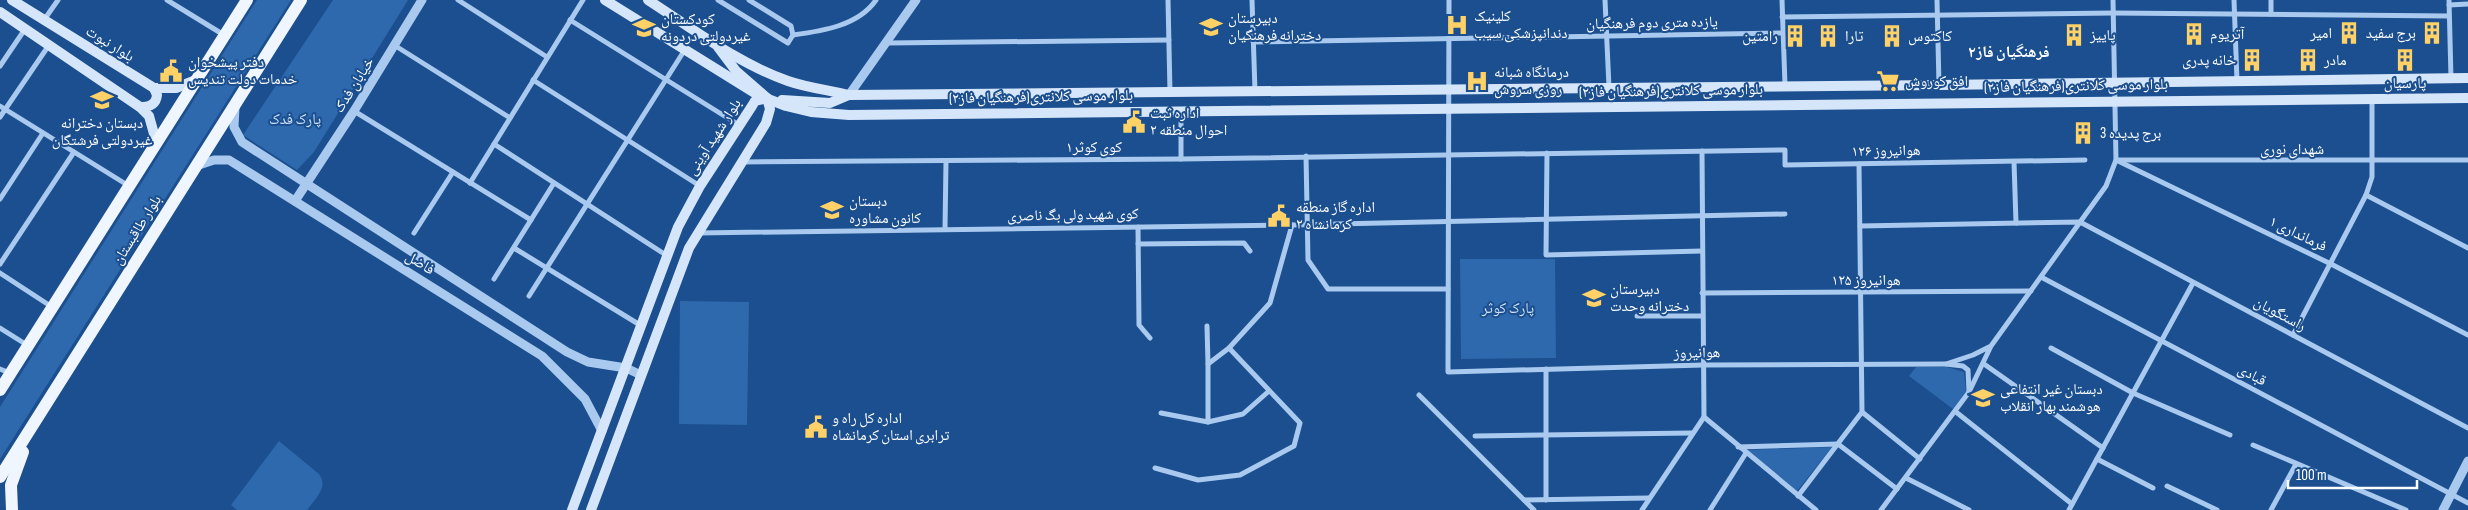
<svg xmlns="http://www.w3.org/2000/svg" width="2468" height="510" viewBox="0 0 2468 510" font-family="'Sofia Sans Condensed','Noto Naskh Arabic',sans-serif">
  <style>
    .green { fill: #2e69ad }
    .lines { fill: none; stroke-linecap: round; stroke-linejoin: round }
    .minor { stroke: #a9c9ee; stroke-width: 5 }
    .tertiary { stroke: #a9c9ee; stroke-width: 9 }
    .secondary { stroke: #d6e6fa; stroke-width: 10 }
    .primary { stroke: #f0f6ff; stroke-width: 12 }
    .labels { text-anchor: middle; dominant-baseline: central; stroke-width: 4; stroke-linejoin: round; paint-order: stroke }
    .poi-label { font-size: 15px; fill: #fff; stroke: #1b4f8f; text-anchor: start }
    .street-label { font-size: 15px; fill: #fff; stroke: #1b4f8f }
    .park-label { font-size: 15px; fill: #cfe3fa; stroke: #1b4f8f }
    .neighbourhood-label { font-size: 16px; font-weight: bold; fill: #fff; stroke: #1b4f8f }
  </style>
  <rect width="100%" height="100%" fill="#1b4f8f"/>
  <g class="green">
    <path d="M257,0h34l-291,459v-52z"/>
    <path d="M333,0h75l-94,152 -17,18 -54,-35z"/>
    <path d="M1460,259h95l1,99 -95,1z"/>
    <path d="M680,301l69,1 -2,123 -68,-1z"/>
    <path d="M1916,367h31l17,5 2,19 -13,18 -44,-33z"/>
    <path d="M279,441l40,33c10,13 -4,25 -12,36h-70l-6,-5z"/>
    <path d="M1832,447l-35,44 -51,-41z"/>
  </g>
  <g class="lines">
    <g class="minor">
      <path d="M167,0l57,35"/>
      <path d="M458,0l89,57"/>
      <path d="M718,0l70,43 5,-8 -2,-9 -42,-26"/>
      <path d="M1168,0l2,92"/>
      <path d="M1252,0l3,91"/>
      <path d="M1449,0l-1,372 255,-7 243,-1"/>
      <path d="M1605,0l4,87"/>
      <path d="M1782,0l3,85"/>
      <path d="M1937,0l2,85"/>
      <path d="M2234,0l3,81"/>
      <path d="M2449,0l2,78"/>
      <path d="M2449,5l19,-1"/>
      <path d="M2271,14v-14"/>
      <path d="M1782,17l331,-4 336,3"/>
      <path d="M44,20l14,-20"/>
      <path d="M570,20l169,105"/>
      <path d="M793,35c29,-4 65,-9 83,-35"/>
      <path d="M1253,42l529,-9"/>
      <path d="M888,43l281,-3"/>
      <path d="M394,45l116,73"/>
      <path d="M0,66l25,-37"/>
      <path d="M533,80l167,106"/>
      <path d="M0,106l129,80"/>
      <path d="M354,111l177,109"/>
      <path d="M1181,111v48"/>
      <path d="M0,117l49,-72"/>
      <path d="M494,144l172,111"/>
      <path d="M1547,153l-1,102 156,-4"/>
      <path d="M1306,156l2,104 20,29h120"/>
      <path d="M2116,160l215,104 137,71"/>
      <path d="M2119,160h349"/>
      <path d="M741,162l440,-3 604,-9v15l300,-5"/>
      <path d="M2014,162l2,61"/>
      <path d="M470,183l113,-183"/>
      <path d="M2366,195l102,53"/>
      <path d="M0,199l43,-66"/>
      <path d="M1860,226l220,-4 388,206"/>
      <path d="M1138,227l1,98 11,13"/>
      <path d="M945,229l1,-68"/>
      <path d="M414,233l39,-61"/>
      <path d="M698,233l594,-8 493,-11"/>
      <path d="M1138,244l106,-1 6,8"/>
      <path d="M514,248l126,77"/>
      <path d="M0,264l74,-112"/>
      <path d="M0,273l52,34"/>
      <path d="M2041,277l427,226"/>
      <path d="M494,279l60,-96"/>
      <path d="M1702,293l329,-2"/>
      <path d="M529,296l155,-245"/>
      <path d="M1637,316h65"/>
      <path d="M1207,326l1,38"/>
      <path d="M0,328l27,17"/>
      <path d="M2293,335l73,-140 6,-18v-78"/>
      <path d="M1991,346l-18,9 -27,9 17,2 5,4 1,22 22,-46 115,-160 10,-26 -3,-160"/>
      <path d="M2051,348l82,45 97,42"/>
      <path d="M1984,364l119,84"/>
      <path d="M0,369l10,4"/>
      <path d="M1546,369v131"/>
      <path d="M1419,395l115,115"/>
      <path d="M1862,412l58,47"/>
      <path d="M1956,412l116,92"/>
      <path d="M1161,413l47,9v-58l21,-16 41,-45 22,-78"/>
      <path d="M1704,417l112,93"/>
      <path d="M1208,422l35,-8 26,-23"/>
      <path d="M1475,436l217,-3"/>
      <path d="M2253,445l153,65"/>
      <path d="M1738,447l100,-3 59,45"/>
      <path d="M2097,459l56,29"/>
      <path d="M1155,468l43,12 42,-5 54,-29 6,-23 -71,-75"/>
      <path d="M1906,478l63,32"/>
      <path d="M2167,486l50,24"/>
      <path d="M1798,496l64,-84 -3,-248"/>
      <path d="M1524,500l125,-2"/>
      <path d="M1642,510l62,-93 -2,-266"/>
      <path d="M1710,510l36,-57"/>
      <path d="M1881,510l88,-118"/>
      <path d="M2069,510l124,-227"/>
      <path d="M2271,510l25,-46"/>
    </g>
    <g class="tertiary">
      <path d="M849,95l67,-95"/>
      <path d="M235,107l-1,20 8,15 325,210 21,10 38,6 15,7"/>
      <path d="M196,166l18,-6h15l313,196 43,43 17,32"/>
      <path d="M295,201l59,-90 68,-111"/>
      <path d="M2443,510l25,-49"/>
    </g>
    <g class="secondary">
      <path d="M12,0l142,88h22l20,-8"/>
      <path d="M605,0l153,95 28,11 25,6 38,3 1619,-17"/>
      <path d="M648,0c45,29 89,63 140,81 20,7 41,9 61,14l1090,-10 529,-7"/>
      <path d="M0,12l140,95 9,9 7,25"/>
      <path d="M782,100l48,3 19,-8"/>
      <path d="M140,107c9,0 16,-2 17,-12l-3,-7"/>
      <path d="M572,510l106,-283 22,-41 52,-80 3,-5 12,-3"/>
      <path d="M591,510l98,-262 77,-125 4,-14 -3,-11 -31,-27 -18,-24"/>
    </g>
    <g class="primary">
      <path d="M0,390l247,-390"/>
      <path d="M0,477l301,-477"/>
      <path d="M12,510l-1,-25 12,-33"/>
    </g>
  </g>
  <defs>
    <symbol id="hospital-bare" viewBox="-9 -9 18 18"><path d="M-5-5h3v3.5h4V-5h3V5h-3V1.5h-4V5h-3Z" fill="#ffd166" stroke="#1b4f8f" stroke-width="2.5" paint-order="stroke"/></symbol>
    <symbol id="school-bare" viewBox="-9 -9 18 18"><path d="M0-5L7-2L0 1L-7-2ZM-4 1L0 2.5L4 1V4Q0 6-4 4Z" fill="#ffd166" stroke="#1b4f8f" stroke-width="2.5" paint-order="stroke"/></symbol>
    <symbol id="building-bare" viewBox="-9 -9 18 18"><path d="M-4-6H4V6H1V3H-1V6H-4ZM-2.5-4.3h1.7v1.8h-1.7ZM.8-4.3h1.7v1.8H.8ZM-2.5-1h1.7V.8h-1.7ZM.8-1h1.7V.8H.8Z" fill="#ffd166" stroke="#1b4f8f" stroke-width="2.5" paint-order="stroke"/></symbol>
    <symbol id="civic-bare" viewBox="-9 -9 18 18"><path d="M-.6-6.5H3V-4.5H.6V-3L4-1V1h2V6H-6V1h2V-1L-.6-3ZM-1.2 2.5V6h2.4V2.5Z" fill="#ffd166" stroke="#1b4f8f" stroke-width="2.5" paint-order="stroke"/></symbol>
    <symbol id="supermarket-bare" viewBox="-9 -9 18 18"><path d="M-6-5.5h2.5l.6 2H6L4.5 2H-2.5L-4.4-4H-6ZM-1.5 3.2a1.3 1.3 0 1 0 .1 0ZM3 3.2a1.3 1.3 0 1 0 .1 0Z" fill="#ffd166" stroke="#1b4f8f" stroke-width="2.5" paint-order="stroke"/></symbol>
  </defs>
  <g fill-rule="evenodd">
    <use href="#hospital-bare" x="1441" y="9" width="32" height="32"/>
    <use href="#school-bare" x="1195" y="11" width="32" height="32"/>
    <use href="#school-bare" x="628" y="12" width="32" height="32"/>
    <use href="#building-bare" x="2333" y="17" width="32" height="32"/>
    <use href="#building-bare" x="2416" y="17" width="32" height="32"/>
    <use href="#building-bare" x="2178" y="18" width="32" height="32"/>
    <use href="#building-bare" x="2058" y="19" width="32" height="32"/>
    <use href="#building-bare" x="1779" y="20" width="32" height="32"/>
    <use href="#building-bare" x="1812" y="20" width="32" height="32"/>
    <use href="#building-bare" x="1876" y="20" width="32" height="32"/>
    <use href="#building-bare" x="2236" y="44" width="32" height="32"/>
    <use href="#building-bare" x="2292" y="44" width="32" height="32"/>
    <use href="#building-bare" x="2389" y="44" width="32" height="32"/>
    <use href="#civic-bare" x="155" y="55" width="32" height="32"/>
    <use href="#hospital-bare" x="1461" y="65" width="32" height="32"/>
    <use href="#supermarket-bare" x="1872" y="65" width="32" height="32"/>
    <use href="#school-bare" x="86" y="84" width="32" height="32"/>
    <use href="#civic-bare" x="1118" y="106" width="32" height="32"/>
    <use href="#building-bare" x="2067" y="117" width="32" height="32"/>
    <use href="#school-bare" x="816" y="194" width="32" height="32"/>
    <use href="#civic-bare" x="1263" y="200" width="32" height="32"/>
    <use href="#school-bare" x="1578" y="282" width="32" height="32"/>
    <use href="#school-bare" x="1967" y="382" width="32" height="32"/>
    <use href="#civic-bare" x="800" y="411" width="32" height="32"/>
  </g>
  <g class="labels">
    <g class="poi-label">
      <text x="1474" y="16">کلینیک<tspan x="1474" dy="17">دندانپزشکی سیب</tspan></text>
      <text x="1228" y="18">دبیرستان<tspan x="1228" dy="17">دخترانه فرهنگیان</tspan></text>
      <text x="661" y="19">کودکستان<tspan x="661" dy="17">غیردولتی دردونه</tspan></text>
      <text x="2332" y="33" text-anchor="end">امیر</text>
      <text x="2416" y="33" text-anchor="end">برج سفید</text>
      <text x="2210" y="34">آتریوم</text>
      <text x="2090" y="35">پاییز</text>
      <text x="1778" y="36" text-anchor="end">رامتین</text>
      <text x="1845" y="36">تارا</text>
      <text x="1908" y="36">کاکتوس</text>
      <text x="2236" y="60" text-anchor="end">خانه پدری</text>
      <text x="2324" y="60">مادر</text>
      <text x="188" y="62">دفتر پیشخوان<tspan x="188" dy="17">خدمات دولت تندیس</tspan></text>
      <text x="1494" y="72">درمانگاه شبانه<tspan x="1494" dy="17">روزی سروش</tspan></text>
      <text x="1905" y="81">افق کوروش</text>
      <text x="2405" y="83" text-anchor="middle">پارسیان</text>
      <text x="1150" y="113">اداره ثبت<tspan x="1150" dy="17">احوال منطقه ۲</tspan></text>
      <text x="102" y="123" text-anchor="middle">دبستان دخترانه<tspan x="102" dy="17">غیردولتی فرشتگان</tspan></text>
      <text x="2100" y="133">برج پدیده 3</text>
      <text x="849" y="201">دبستان<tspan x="849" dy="17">کانون مشاوره</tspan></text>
      <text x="1296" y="207">اداره گاز منطقه<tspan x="1296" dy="17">۲ کرمانشاه</tspan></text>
      <text x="1610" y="289">دبیرستان<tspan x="1610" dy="17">دخترانه وحدت</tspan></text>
      <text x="2000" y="389">دبستان غیر انتفاعی<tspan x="2000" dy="17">هوشمند بهار انقلاب</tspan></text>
      <text x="832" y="418">اداره کل راه و<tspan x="832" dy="17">ترابری استان کرمانشاه</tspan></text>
    </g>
    <g class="street-label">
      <text transform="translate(1652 23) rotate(-1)">یازده متری دوم فرهنگیان</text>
      <text transform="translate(110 44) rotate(32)">بلوار نبوت</text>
      <text transform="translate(354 85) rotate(-58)">خیابان فدک</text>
      <text transform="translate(2076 86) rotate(-1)">بلوار موسی کلانتری(فرهنگیان فاز۲)</text>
      <text transform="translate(1671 91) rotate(-1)">بلوار موسی کلانتری(فرهنگیان فاز۲)</text>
      <text transform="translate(1041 97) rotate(-1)">بلوار موسی کلانتری(فرهنگیان فاز۲)</text>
      <text transform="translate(714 137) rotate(-57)">بلوار شهید آوینی</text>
      <text x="1094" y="147">کوی کوثر۱</text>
      <text x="2292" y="149">شهدای نوری</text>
      <text transform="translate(1886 151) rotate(-1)">هوانیروز ۱۲۶</text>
      <text transform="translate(1073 215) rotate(-1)">کوی شهید ولی بگ ناصری</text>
      <text transform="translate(137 230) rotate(-58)">بلوار طاقبستان</text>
      <text transform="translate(2298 234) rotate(26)">فرمانداری ۱</text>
      <text transform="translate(420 263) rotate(32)">فاضل</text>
      <text x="1866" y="280">هوانیروز ۱۲۵</text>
      <text transform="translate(2280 314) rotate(28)">راستگویان</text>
      <text transform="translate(1697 353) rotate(-1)">هوانیروز</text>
      <text transform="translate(2252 375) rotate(28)">قبادی</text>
    </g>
    <g class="park-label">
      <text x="295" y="119">پارک فدک</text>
      <text x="1508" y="308">پارک کوثر</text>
    </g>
    <g class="neighbourhood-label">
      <text x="2009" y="52">فرهنگیان فاز۲</text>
    </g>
  </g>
  <path d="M2288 480v8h129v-8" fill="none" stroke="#ffffff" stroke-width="2.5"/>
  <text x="2296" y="480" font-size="15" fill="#ffffff" stroke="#1b4f8f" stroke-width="4" paint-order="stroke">100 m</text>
</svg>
